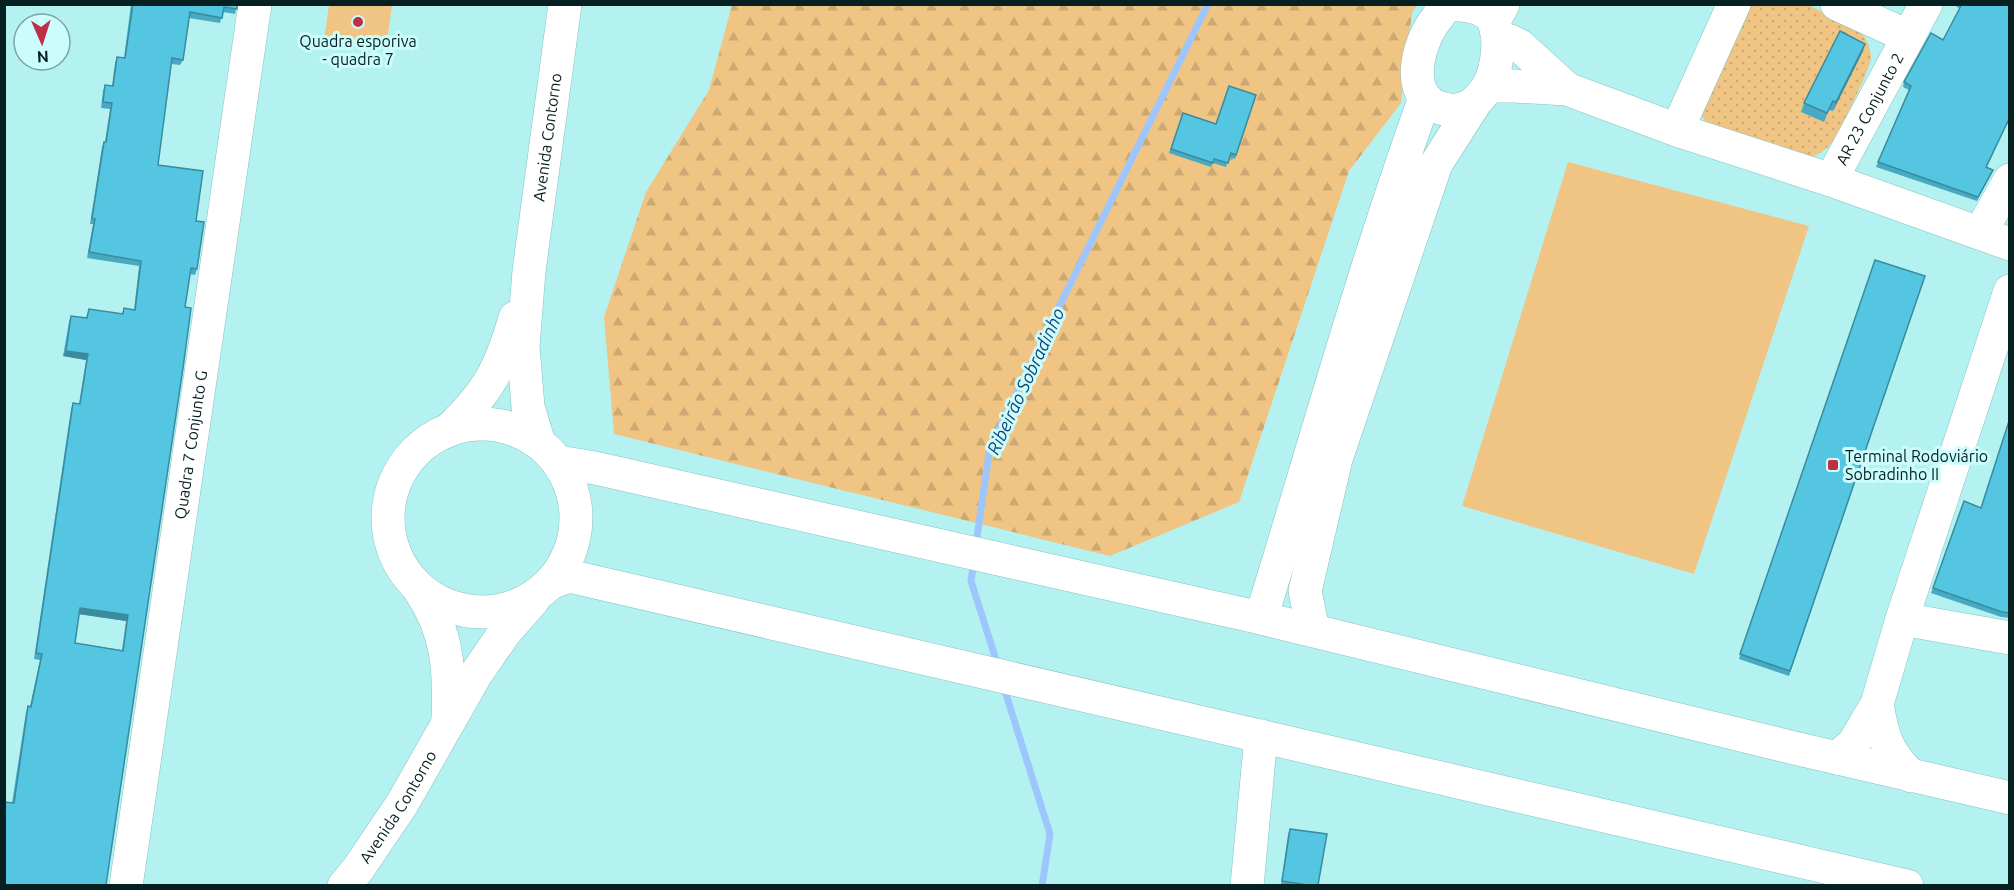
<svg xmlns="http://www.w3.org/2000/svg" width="2014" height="890" viewBox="0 0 2014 890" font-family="Ubuntu,sans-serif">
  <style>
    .forest { fill: url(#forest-firs) }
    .park { fill: url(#park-dots) }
    .pitch { fill: #f0c584 }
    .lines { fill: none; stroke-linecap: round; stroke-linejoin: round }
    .stream { stroke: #9fc6fc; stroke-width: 7 }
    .minor-casing { stroke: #85c2c2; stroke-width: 34 }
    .major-casing { stroke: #85c2c2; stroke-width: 34 }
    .minor { stroke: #fff; stroke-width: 33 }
    .major { stroke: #fff; stroke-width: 33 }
    .wall { fill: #48aac2; fill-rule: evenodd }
    .shaded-wall { fill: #3b8b9e }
    .building { fill: #54c6e2; stroke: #3b8b9e; stroke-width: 1.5; fill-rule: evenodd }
    .poi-dot { fill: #bf2e47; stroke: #ccfdfd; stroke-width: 2 }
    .labels { text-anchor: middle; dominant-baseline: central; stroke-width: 6; stroke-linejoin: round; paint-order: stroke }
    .poi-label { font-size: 16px; fill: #061f20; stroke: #ccfdfd }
    .street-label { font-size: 16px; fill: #061f20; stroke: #ccfdfd }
    .water-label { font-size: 18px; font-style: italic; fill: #13417b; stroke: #ccfdfd }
  </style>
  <defs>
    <pattern id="forest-firs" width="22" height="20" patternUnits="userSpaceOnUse" patternTransform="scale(1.5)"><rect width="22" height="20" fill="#f0c584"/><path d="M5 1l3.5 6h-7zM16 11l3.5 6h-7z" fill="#cca972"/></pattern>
    <pattern id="park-dots" width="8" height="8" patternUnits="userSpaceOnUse" patternTransform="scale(1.5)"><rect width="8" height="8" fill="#f0c584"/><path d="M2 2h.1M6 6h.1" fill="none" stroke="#cca972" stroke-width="1.8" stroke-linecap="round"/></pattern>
  </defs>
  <rect width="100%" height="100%" fill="#b4f2f2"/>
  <path class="forest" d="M732,5h685l-5,8 -11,90 -52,68 -110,331 -129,54 -496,-122 -10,-117 42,-125 63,-102z"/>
  <path class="park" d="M1744,5h65l52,28c6,7 10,16 10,25 -1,12 -34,79 -42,88 -7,7 -15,10 -24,14l-98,-35 -6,-11z"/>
  <g class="pitch">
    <path d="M329,5h63l-6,43 -62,-9z"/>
    <path d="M1568,162l241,64 -115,348 -232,-68z"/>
  </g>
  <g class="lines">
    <g class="stream">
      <path d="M976,544l14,-97 218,-443"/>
      <path d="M974,561l-3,20 27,85"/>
      <path d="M1004,688l46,146 -8,52"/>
    </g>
    <defs>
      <g id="minor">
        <path d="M1837,4l70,32"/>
        <path d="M1495,21c-8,-9 -14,-13 -27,-15 -6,-1 -16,-2 -22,1 -3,2 -7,8 -9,11 -21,26 -36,87 13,92 17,2 28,-9 37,-22 8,-13 11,-33 11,-49 0,-5 -4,-12 -3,-18 1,-5 6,-12 8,-17"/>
        <path d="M1498,39l12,2 10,5 47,43"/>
        <path d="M1488,86h26l53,3 110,41 154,50 179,64"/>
        <path d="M1677,130l57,-126"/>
        <path id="s1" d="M1831,180l95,-176"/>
        <path d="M1980,233l30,-53"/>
        <path d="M1261,618c54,-174 102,-349 164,-520"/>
        <path d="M1902,619l108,19"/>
        <path d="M1313,630l-8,-39 31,-132 100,-295 37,-58"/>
        <path d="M1877,704c6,35 10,47 34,72"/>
        <path d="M1837,758l17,-15 23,-39 25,-85 108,-328"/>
        <path id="s2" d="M126,886l129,-882"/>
        <path d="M1247,886l14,-150"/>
      </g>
      <g id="major">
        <circle cx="482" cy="518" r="94"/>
        <path d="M449,430c39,-38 51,-60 66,-112"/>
        <path id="s3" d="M539,443l-11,-36 -5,-61 6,-75 36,-267"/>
        <path d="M558,462l37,6 666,150 529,129 220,51"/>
        <path d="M553,582l16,-6 1338,310"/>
        <path d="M419,589c29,42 31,81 29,131"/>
        <path id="s4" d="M344,886l14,-17 44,-65 74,-130 29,-42 29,-33"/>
      </g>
    </defs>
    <use href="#minor" class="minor-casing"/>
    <use href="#major" class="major-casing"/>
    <use href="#minor" class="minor"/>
    <use href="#major" class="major"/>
  </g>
  <g class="wall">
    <path d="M131,4h106l-2,10 -12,-2 -3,11 -31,-5 -6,42 -3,5 -9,-1 -13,101 38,56 1,48 -2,6 -5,-1 -84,611 -94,-82 14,-91 2,-6h2l10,-46 -6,-1 37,-250 2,-6 6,1 7,-44 -23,-4 6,-34 2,-6 15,2 3,-9 33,5 2,-6 10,2 5,-44 -52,-8 6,-34h-3l12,-77 2,-5h1l5,-33 -9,-1 2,-17 2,-6 7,1 3,-23 2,-6 7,1zM79,614l47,7 -4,29 -47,-7z"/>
    <path d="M1953,4h57v121l-3,-1 -20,43 6,3 -16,31 -101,-34 33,-77 -6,-3 1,-5 39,-42 17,-31z"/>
    <path d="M1862,53l-29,58 -4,-1 -5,12 -23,-10 3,-9z"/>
    <path d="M1256,95l-21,64 -6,-2 -3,10 -13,-4 -2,4 -42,-14 14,-40 33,11z"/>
    <path d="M1875,260l50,16 -136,400 -50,-17z"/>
    <path d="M2010,418v200l-9,-1 -70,-24 31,-86 19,1z"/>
    <path d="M1290,829l28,56h-37l7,-51z"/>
  </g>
  <g class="shaded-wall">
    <path d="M1865,44l-3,9 -29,58 3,-9z"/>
    <path d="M66,351l22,3 -2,6 -23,-4z"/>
    <path d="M80,608l48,7 -2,6 -48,-7z"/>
  </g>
  <g class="building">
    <path d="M133,4h104v5l-13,-2 -2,11 -32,-6 -7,48 -11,-2 -14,107 45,6 -7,50 8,1 -7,47 -6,-1 -6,39 6,1 -8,60 -77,517h-102v-83l10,1 14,-97 3,1 11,-53 -6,-1 37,-250 7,1 8,-50 -22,-3 5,-35 16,2 2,-9 34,5 1,-6 11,2 6,-49 -52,-9 6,-33 -3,-1 12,-76h2l6,-39 -9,-1 2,-17 8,1 4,-29 8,1zM80,608l48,7 -5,36 -48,-8z"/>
    <path d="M1962,4h48v115h-1l-23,48 7,3 -15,27 -100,-35 33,-76 -7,-4 27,-49 12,7z"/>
    <path d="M1840,31l25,13 -29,58 -3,-1 -6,12 -23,-10z"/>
    <path d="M1229,86l27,9 -20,60 -5,-2 -3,10 -14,-4 -1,4 -42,-14 12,-36 33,11z"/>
    <path d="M1875,260l50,16 -135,395 -50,-17z"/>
    <path d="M2010,418v195l-8,-1 -69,-24 31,-87 17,7z"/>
    <path d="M1290,829l37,5 -9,51h-11l-25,-4z"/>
  </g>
  <g class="poi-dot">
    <circle cx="358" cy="22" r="6"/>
    <rect x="1827" y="459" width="12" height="12" rx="3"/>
  </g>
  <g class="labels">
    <g class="poi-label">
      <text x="358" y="41">Quadra esporiva<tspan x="358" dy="18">- quadra 7</tspan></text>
      <text x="1845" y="456" text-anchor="start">Terminal Rodoviário<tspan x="1845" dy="18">Sobradinho II</tspan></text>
    </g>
    <g class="street-label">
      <text stroke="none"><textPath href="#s1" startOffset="81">AR 23 Conjunto 2</textPath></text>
      <text stroke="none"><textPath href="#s3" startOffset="309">Avenida Contorno</textPath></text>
      <text stroke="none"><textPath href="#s2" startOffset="446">Quadra 7 Conjunto G</textPath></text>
      <text stroke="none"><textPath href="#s4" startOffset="96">Avenida Contorno</textPath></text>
    </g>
    <g class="water-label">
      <text transform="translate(1025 381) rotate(-65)">Ribeirão Sobradinho</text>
    </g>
  </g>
  <rect width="2014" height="890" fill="none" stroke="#061f20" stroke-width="12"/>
  <g transform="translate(42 42) rotate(177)"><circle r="28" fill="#ccfdfd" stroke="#7da4a5" stroke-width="1.5"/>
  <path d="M0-4.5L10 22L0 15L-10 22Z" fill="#bf2e47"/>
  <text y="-9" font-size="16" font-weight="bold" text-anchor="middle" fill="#061f20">N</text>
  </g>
</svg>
